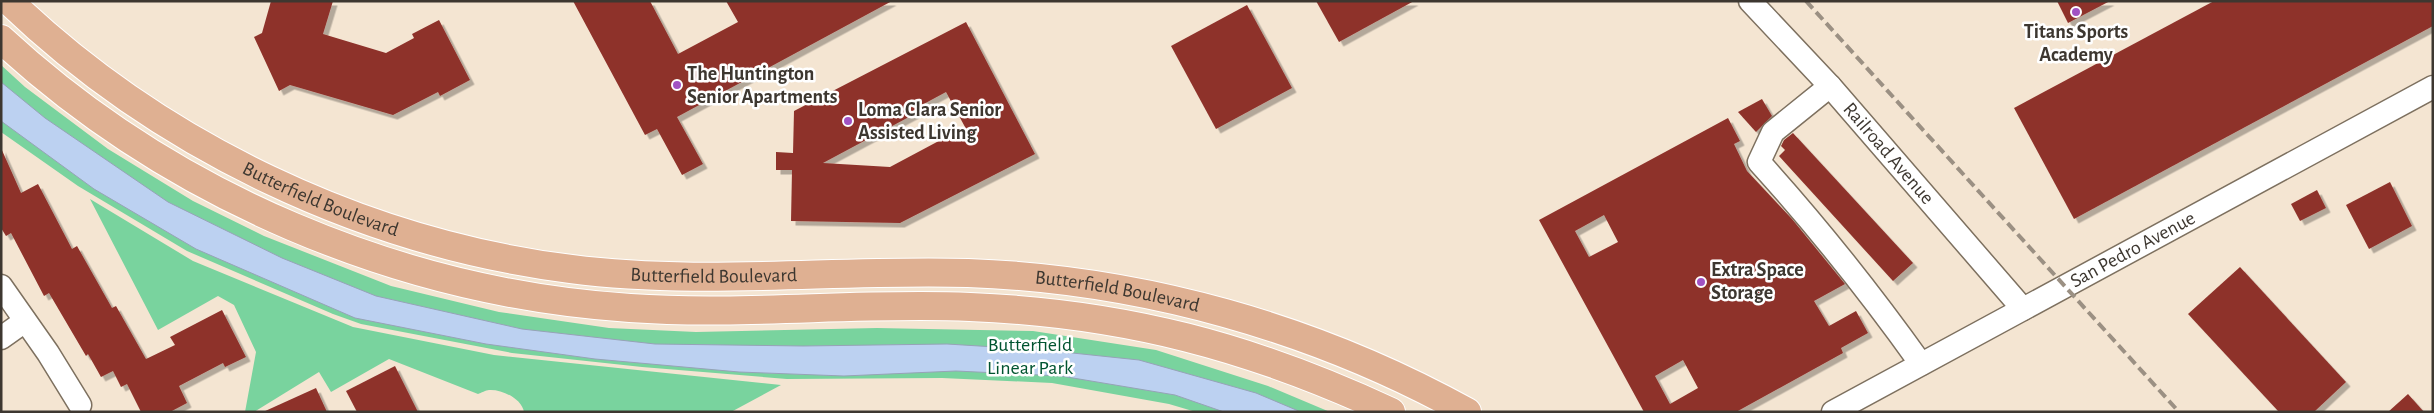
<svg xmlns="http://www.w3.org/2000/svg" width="2434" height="413" viewBox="0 0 2434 413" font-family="'Alegreya Sans',sans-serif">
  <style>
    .green { fill: #79d39e }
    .water { fill: #bcd1f1; stroke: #96a3b7 }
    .building { fill: #8e322b; fill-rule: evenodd; filter: url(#shadow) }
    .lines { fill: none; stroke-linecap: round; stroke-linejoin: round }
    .street-casing { stroke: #7d705f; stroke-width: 25 }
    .primary-casing { stroke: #fff; stroke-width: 30 }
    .street { stroke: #fff; stroke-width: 22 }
    .primary { stroke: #dfb092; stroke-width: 28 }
    .rail { stroke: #9b9083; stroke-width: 4; stroke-dasharray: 10 5; stroke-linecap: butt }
    .poi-dot { fill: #a152c3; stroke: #fff; stroke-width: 2 }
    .labels { text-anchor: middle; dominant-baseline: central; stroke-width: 5; stroke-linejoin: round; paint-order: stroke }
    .poi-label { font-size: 20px; font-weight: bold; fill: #3d3730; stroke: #fff; text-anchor: start }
    .street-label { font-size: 20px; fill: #3d3730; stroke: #fff }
    .park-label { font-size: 20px; fill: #005430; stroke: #fff }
  </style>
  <defs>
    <filter id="shadow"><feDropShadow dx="4.5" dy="4.5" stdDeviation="0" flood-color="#0004"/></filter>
  </defs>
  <rect width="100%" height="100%" fill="#f4e5d2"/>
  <g class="green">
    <path d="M1,65l24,22 83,62 85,52 71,35 127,50 108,26 110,16 87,4 181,-4 156,3 123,19 112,36 62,26h-134l-27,-8 -117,-21 -110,-5 -155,1 -145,-12 -130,-14 -151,-29 -28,-10 -146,-63 -109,-65 -77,-54z"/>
    <path d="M90,199l103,62 160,66 141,28 287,30 -50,27h-207c-2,-13 -22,-23 -35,-22 -3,0 -8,3 -11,4l-89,-35 -58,33 -12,-20 -65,40h-9l11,-60 -22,-47 -16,-9 -60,34z"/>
  </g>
  <path class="water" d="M1,82l44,36 123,84 114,56 94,38 146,33 133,15 148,2 144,-2 97,6 95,10 117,33 45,19h-77l-49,-17 -114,-19 -105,-5 -112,5 -105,-4 -144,-13 -109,-15 -131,-26 -159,-69 -102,-60 -93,-68z"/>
  <g class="building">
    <path d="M271,1h62l-10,33 63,19 28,-15 -2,-4 27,-14 31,60 -30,16 -2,-4 -45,23 -103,-30 -11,6 -25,-54 8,-4z"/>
    <path d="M573,1h77l28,53 60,-32 -12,-21h166l-215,116 26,47 -21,11 -25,-46 -12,6z"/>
    <path d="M1316,1h98l-75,41z"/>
    <path d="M2057,1h53l-42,22z"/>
    <path d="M2214,1h219v25l-359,193 -60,-111z"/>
    <path d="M1247,5l45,83 -76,41 -45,-83z"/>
    <path d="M966,22l69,132 -135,69 -109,-2 1,-51h-16v-18l17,1 1,-42zM946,92l19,35 -75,40 -67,-4 99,-53 -2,-4z"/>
    <path d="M1762,99l10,17 -16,16 -18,-20z"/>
    <path d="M1728,118l12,23 -6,3 13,27 45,48 53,65 -31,17 15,25 27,-15 12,22 -27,15 2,5 -107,59h-92l-105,-192zM1604,215l14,27 -29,15 -14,-26zM1683,360l15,28 -28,16 -15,-28z"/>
    <path d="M1793,133l120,130 -20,18 -114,-125 6,-6 -4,-4 3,-6z"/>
    <path d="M1,148l20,45 17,-9 34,65 5,-3 35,62 4,-2 30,53 29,-14 -5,-8 52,-27 24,47 -21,10 -2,-4 -44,23 8,17 -17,9h-29l-14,-28 -6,3 -8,-16 -12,6 -13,-23 -2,2 -37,-63 -5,3 -33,-63 -5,3 -5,-8z"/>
    <path d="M2390,182l22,44 -43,23 -23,-44z"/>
    <path d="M2317,190l9,18 -26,13 -9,-17z"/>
    <path d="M2240,267l106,115 -32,30h-35l-91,-98z"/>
    <path d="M395,366l23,46h-61l-11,-21z"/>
    <path d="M316,388l11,24h-64z"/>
    <path d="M2408,394l16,18h-36z"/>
  </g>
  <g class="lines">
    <defs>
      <g id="street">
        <path id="s1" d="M1750,1l80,85 193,223"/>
        <path d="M1830,86l-57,46 -14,30c58,64 112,132 162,202"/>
        <path d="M1,286l47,67 32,52"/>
        <path d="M1,338l24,-17"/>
        <path id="s2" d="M1833,412l600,-325"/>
      </g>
      <g id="primary">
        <path id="s3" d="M9,1c151,145 355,242 562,268 132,17 264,0 397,4 174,6 347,55 499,139"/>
        <path d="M1,39c170,157 399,254 629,269 113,8 227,-6 340,-1 154,6 282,40 421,105"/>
      </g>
    </defs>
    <use href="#street" class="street-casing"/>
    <use href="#primary" class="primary-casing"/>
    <use href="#street" class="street"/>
    <use href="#primary" class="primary"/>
    <path class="rail" d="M1806,1l373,411"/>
  </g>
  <g class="poi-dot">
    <circle cx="2076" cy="12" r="5"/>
    <circle cx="677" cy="85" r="5"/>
    <circle cx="848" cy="121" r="5"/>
    <circle cx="1701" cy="282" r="5"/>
  </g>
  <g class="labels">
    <g class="poi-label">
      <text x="2076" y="32" text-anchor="middle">Titans Sports<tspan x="2076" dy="23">Academy</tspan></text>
      <text x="687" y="74">The Huntington<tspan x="687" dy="23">Senior Apartments</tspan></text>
      <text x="858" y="110">Loma Clara Senior<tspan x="858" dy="23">Assisted Living</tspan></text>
      <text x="1711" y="270">Extra Space<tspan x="1711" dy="23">Storage</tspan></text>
    </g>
    <g class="street-label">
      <text stroke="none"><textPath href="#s1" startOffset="206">Railroad Avenue</textPath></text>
      <text stroke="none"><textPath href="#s3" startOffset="372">Butterfield Boulevard</textPath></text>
      <text stroke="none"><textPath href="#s2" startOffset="341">San Pedro Avenue</textPath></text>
      <text stroke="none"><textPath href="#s3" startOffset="776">Butterfield Boulevard</textPath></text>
      <text stroke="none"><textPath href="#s3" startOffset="1181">Butterfield Boulevard</textPath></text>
    </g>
    <g class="park-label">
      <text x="1030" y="345">Butterfield<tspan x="1030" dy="23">Linear Park</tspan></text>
    </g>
  </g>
  <rect width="2434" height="413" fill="none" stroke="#3d3730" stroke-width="5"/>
</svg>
